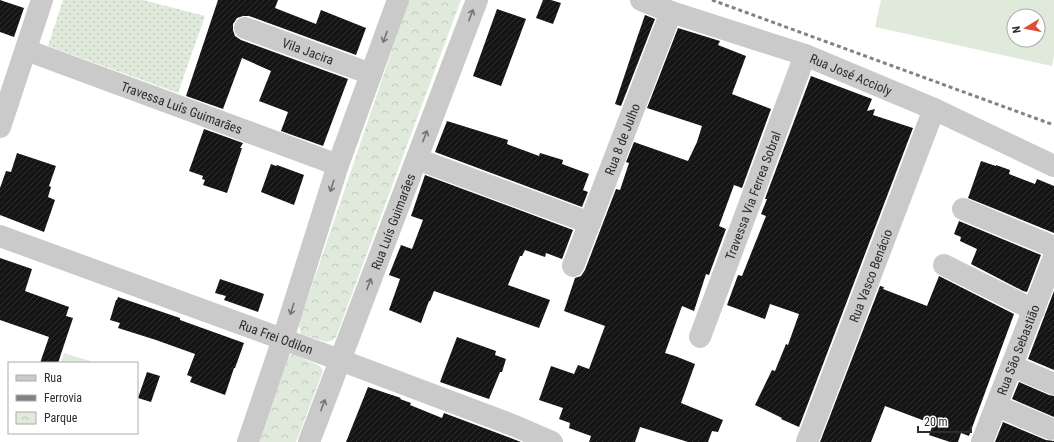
<svg xmlns="http://www.w3.org/2000/svg" width="1054" height="442" viewBox="0 0 1054 442" font-family="'Roboto Condensed',sans-serif">
  <style>
    .grass { fill: url(#grass-dots) }
    .park { fill: url(#park-crowns) }
    .garden { fill: #dfeadb; fill-rule: evenodd }
    .building { fill: url(#building-hatch) }
    .lines { fill: none; stroke-linecap: round; stroke-linejoin: round }
    .minor { stroke: #cacaca; stroke-width: 22 }
    .rail { stroke: #828282; stroke-width: 3; stroke-dasharray: 4 3; stroke-linecap: butt }
    .oneway { stroke: #747474 }
    .labels { text-anchor: middle; dominant-baseline: central; stroke-width: 4; stroke-linejoin: round; paint-order: stroke }
    .street-label { font-size: 13px; fill: #2d2d2d; stroke: #fff }
  </style>
  <defs>
    <pattern id="grass-dots" width="8" height="8" patternUnits="userSpaceOnUse"><rect width="8" height="8" fill="#dfeadb"/><path d="M2 2h.1M6 6h.1" fill="none" stroke="#c0c9bc" stroke-width="1.8" stroke-linecap="round"/></pattern>
    <pattern id="park-crowns" width="20" height="18" patternUnits="userSpaceOnUse"><rect width="20" height="18" fill="#dfeadb"/><path d="M2 6a3 3 0 1 1 6 0M12 15a3 3 0 1 1 6 0" fill="none" stroke="#c0c9bc"/></pattern>
    <pattern id="building-hatch" width="6" height="6" patternUnits="userSpaceOnUse"><rect width="6" height="6" fill="#141414"/><path d="M-1 1l2-2M0 6l6-6M5 7l2-2" fill="none" stroke="#2e2e2e"/></pattern>
  </defs>
  <rect width="100%" height="100%" fill="#fff"/>
  <path class="grass" d="M63,0h80l62,16 -27,77 -130,-47z"/>
  <g class="park">
    <path d="M409,0h52l-125,337 -3,3 -7,2 -25,-8 -2,-7 1,-6z"/>
    <path d="M293,354l27,12 3,5 -27,71h-36l28,-84 2,-3z"/>
  </g>
  <g class="garden">
    <path d="M881,0h173v56l-2,10 -177,-39zM1014,16h24v24h-24z"/>
    <path d="M64,353l26,8v2h-29z"/>
  </g>
  <g class="building">
    <path d="M0,0l24,8 -10,29 -14,-5z"/>
    <path d="M218,0h60l-3,8 41,16 5,-14 45,18 -10,27 -107,-39h-6l-6,2 -4,6v6l2,6 6,4 107,39 -25,67 -42,-15 7,-19 -29,-11 12,-30 -29,-13 -19,51 -37,-13z"/>
    <path d="M543,0h8l10,3 -8,21 -17,-6z"/>
    <path d="M497,9l29,10 -25,67 -28,-10z"/>
    <path d="M645,15l10,4 -34,87 -6,-2 21,-63z"/>
    <path d="M678,28l42,13 -2,4 28,11 -14,38 39,15 -29,79 -8,-3 -15,41 7,3 -17,46 -3,-1 -12,37 -12,-5 -17,47 10,3 20,8 -14,39 42,17 -5,12 -6,-1 -4,11h-20l-48,-15 -5,15h-46l2,-6 -22,-8 1,-5 -11,-4 4,-11 -24,-8 12,-34 23,8 4,-9 11,4 16,-43 -41,-15 11,-33 6,-2 4,-6 31,-81 4,1 9,-27 -3,-1 8,-20 54,19 9,-19 5,-16 -55,-18z"/>
    <path d="M811,76l61,23 -5,12 8,-2 -2,6 40,13 -114,299 -18,-8 1,-1 -27,-13 17,-35 3,1 11,-27 2,1 11,-31 -29,-10 -5,15 -38,-14 11,-30 4,1 24,-60 -5,-2 6,-15h-2l1,-3z"/>
    <path d="M447,121l61,19 -1,4 32,12 1,-3 23,7 -1,4 27,10 -6,16 5,2 -6,15 -147,-55z"/>
    <path d="M204,129l39,14 -3,5h2l-15,45 -24,-8 2,-5 -3,-1 1,-3 -14,-5z"/>
    <path d="M17,153l39,13 -7,20 2,1 -3,10 7,3 -11,32 -44,-17v-27l6,-17 5,1z"/>
    <path d="M981,161l15,5v-1l14,5 -1,4 26,10 2,-5 17,7v47l-86,-35z"/>
    <path d="M271,164l5,2 1,-1 27,10 -10,30 -33,-13z"/>
    <path d="M425,175l148,55 -11,29 -16,-6 -1,4 -20,-7 -3,6h-2l-12,29 42,15 -11,28 -105,-37 -4,10h-1l-8,22 -32,-13 11,-31 -11,-4 12,-30 11,4 11,-29 -12,-4z"/>
    <path d="M959,221l82,34 -14,37 -4,-1 -52,-27 6,-15 -17,-8 1,-4 -7,-3z"/>
    <path d="M0,258l32,11 -7,22 44,16 -3,9 7,2 -15,45h-18l9,-26 -49,-17z"/>
    <path d="M939,276l75,38 -45,122 -8,-3 -3,9h-8l-21,-7 4,-11 -48,-18 -14,36h-51l60,-156 4,1 -1,2 44,17z"/>
    <path d="M220,279l44,15 -6,18 -34,-12 2,-4 -11,-3z"/>
    <path d="M1054,291v79l-26,-11z"/>
    <path d="M118,297l62,21v2l64,23 -9,25h-1l-9,27 -35,-13 2,-5 -5,-2 8,-21 -39,-14 -38,-12 2,-5 -10,-3 6,-20h1z"/>
    <path d="M457,337l39,14 -1,4 11,4 -4,13h-2l-11,27 -49,-17z"/>
    <path d="M147,372l13,4 -9,26 -13,-4z"/>
    <path d="M1019,382l30,13 5,1v21l-42,-18z"/>
    <path d="M368,387l33,11 -1,1 11,4 -1,2 32,13 2,-5 77,29h-175z"/>
    <path d="M1003,422l43,18 8,1v1h-59z"/>
  </g>
  <g class="lines">
    <g class="minor">
      <path id="s1" d="M641,0l30,12 134,43 129,54 120,57"/>
      <path id="s2" d="M245,28l126,46"/>
      <path id="s3" d="M26,50l312,115"/>
      <path d="M0,127l42,-127"/>
      <path d="M417,159l173,64"/>
      <path d="M963,209l91,38"/>
      <path id="s4" d="M0,236l340,124 175,66 37,16"/>
      <path d="M944,265l90,45"/>
      <path id="s5" d="M573,266l98,-254"/>
      <path id="s6" d="M700,337l105,-282"/>
      <path d="M1012,366l42,18"/>
      <path d="M996,407l13,4 42,18"/>
      <path d="M248,442l35,-103 55,-174 60,-165"/>
      <path id="s7" d="M309,442l168,-442"/>
      <path id="s8" d="M807,442l127,-333"/>
      <path id="s9" d="M982,442l72,-185"/>
    </g>
    <path class="rail" d="M712,0l342,125"/>
  </g>
  <defs><path id="oneway-shaft" d="M-6 0H5M1.5-3L5.5 0L1.5 3" fill="none" stroke-width="1.6" stroke-linecap="round" stroke-linejoin="round"/></defs>
  <g class="oneway">
    <use href="#oneway-shaft" transform="translate(471 15) rotate(-69)"/>
    <use href="#oneway-shaft" transform="translate(385 37) rotate(110)"/>
    <use href="#oneway-shaft" transform="translate(425 136) rotate(-69)"/>
    <use href="#oneway-shaft" transform="translate(332 186) rotate(108)"/>
    <use href="#oneway-shaft" transform="translate(369 284) rotate(-69)"/>
    <use href="#oneway-shaft" transform="translate(292 309) rotate(108)"/>
    <use href="#oneway-shaft" transform="translate(323 405) rotate(-70)"/>
  </g>
  <g class="labels">
    <g class="street-label">
      <text stroke="none"><textPath href="#s2" startOffset="67">Vila Jacira</textPath></text>
      <text stroke="none"><textPath href="#s1" startOffset="223">Rua José Accioly</textPath></text>
      <text stroke="none"><textPath href="#s3" startOffset="166">Travessa Luís Guimarães</textPath></text>
      <text stroke="none"><textPath href="#s5" startOffset="136">Rua 8 de Julho</textPath></text>
      <text stroke="none"><textPath href="#s6" startOffset="151">Travessa Via Ferrea Sobral</textPath></text>
      <text stroke="none"><textPath href="#s7" startOffset="236">Rua Luís Guimarães</textPath></text>
      <text stroke="none"><textPath href="#s8" startOffset="178">Rua Vasco Benácio</textPath></text>
      <text stroke="none"><textPath href="#s4" startOffset="294">Rua Frei Odilon</textPath></text>
      <text stroke="none"><textPath href="#s9" startOffset="99">Rua São Sebastião</textPath></text>
    </g>
  </g>
  <rect x="8" y="362" width="130" height="72" fill="#ffffff" stroke="#ababab"/>
  <rect x="16" y="375" width="20" height="6" fill="#cacaca" stroke="#ababab"/>
  <text x="44" y="382" font-size="12" fill="#2d2d2d">Rua</text>
  <rect x="16" y="395" width="20" height="6" fill="#828282" stroke="#ababab"/>
  <text x="44" y="402" font-size="12" fill="#2d2d2d">Ferrovia</text>
  <rect x="16" y="412" width="20" height="12" fill="url(#park-crowns)" stroke="#ababab"/>
  <text x="44" y="422" font-size="12" fill="#2d2d2d">Parque</text>
  <g transform="translate(1026 28) rotate(260)"><circle r="19" fill="#ffffff" stroke="#ababab"/>
  <path d="M0-3L7 15L0 10L-7 15Z" fill="#de4f35"/>
  <text y="-6" font-size="11" font-weight="bold" text-anchor="middle" fill="#2d2d2d">N</text>
  </g>
  <path d="M918 426v6h53v-6" fill="none" stroke="#2d2d2d" stroke-width="2"/>
  <text x="924" y="426" font-size="12" fill="#2d2d2d" stroke="#ffffff" stroke-width="3" paint-order="stroke">20 m</text>
</svg>
